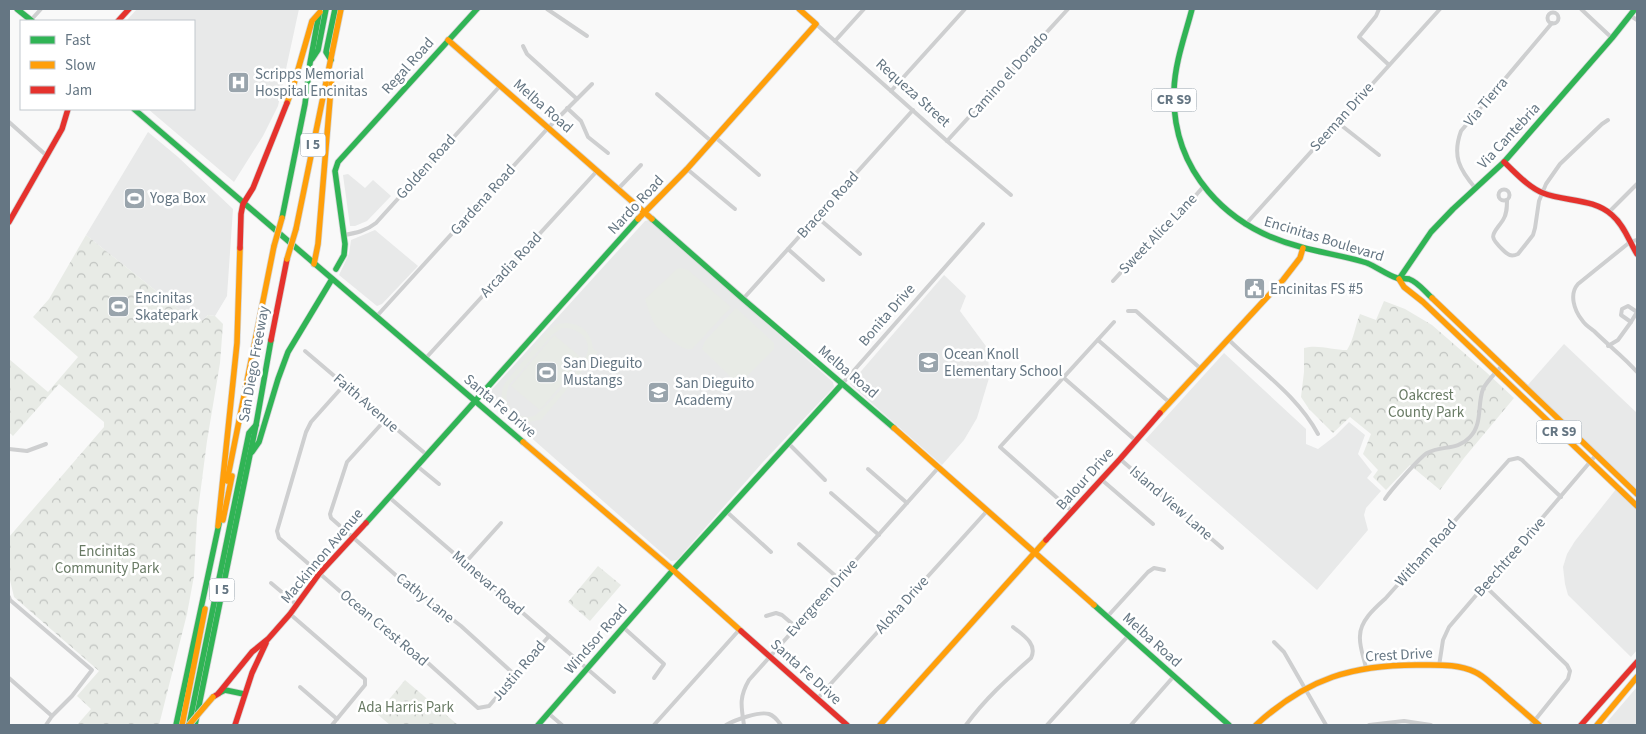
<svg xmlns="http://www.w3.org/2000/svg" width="1646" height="734" viewBox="0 0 1646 734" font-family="'Source Sans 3',sans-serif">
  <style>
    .built { fill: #e8e9e9 }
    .grass { fill: #e8ebe6; fill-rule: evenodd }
    .park { fill: url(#park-crowns) }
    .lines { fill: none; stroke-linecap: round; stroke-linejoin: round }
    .fast-casing { stroke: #d5d6d7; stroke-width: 7 }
    .slow-casing { stroke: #d5d6d7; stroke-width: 7 }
    .jam-casing { stroke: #d5d6d7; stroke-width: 7 }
    .street { stroke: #cecfd0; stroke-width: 4 }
    .fast { stroke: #30b455; stroke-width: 5.5 }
    .slow { stroke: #ff9f0a; stroke-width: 5.5 }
    .jam { stroke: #e5322d; stroke-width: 5.5 }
    .slow-bridge-casing { stroke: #d5d6d7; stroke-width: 7; stroke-linecap: butt }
    .slow-bridge { stroke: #ff9f0a; stroke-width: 5.5 }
    .labels { text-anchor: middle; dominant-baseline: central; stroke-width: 5; stroke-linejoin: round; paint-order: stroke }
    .shield { fill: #fff; stroke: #939fa8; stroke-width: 1 }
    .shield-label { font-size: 14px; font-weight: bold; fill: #657683 }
    .street-label { font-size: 15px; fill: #657683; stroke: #fff }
    .poi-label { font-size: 15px; fill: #657683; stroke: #fff; text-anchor: start }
    .park-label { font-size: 15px; fill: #687a64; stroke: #fff }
  </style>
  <defs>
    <pattern id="park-crowns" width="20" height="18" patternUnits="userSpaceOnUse" patternTransform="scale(1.25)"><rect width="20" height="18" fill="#e8ebe6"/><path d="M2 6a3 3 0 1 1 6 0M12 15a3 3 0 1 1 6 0" fill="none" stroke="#c0c3c0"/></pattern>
  </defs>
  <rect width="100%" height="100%" fill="#f9f9f9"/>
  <g class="built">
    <path d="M137,9h162l-21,97 -15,30 -29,46 -86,-73h46v-88h-68z"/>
    <path d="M148,132l30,25 55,52 -6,87 -12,20 -7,-1 -5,5 -8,2 -109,-87z"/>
    <path d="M348,174l17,14 8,-8 18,16 -24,25 -12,5h-5l-7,-51z"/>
    <path d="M649,220l184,162 1,5 -71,75 -86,98 -6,1 -186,-164 160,-176z"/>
    <path d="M375,230l43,36 -36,38 -5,2 -38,-31 10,-21 2,-14z"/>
    <path d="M944,275l22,21 -6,15 28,38 1,29 -12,40 -13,22 -22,25 -92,-81z"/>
    <path d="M1564,344l73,69v78l-110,-105z"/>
    <path d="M1224,353l82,76v15l12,5 17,-13 14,-14 16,13 -7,19 14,18 -5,6 14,13 -15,17 -2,7 4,15 -51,60 -172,-150z"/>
    <path d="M1617,488l20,20v142l-6,7 -63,-62 -3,-11 -2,-17 4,-13 8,-13z"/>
    <path d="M1637,687v38h-26l-4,-3z"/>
  </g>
  <g class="grass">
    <path d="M680,268l8,2 43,37 -39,42c-8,1 -12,-3 -18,-7 -21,-16 -21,-18 -29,-43l32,-30z"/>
    <path d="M736,308l38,35v6l-33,33h-5l-34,-33 3,-8z"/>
    <path d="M565,323c16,0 27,10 28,26l5,3 -57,68c-5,0 -10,2 -16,2 -20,-1 -29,-23 -20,-39l42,-51 10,-8zM562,328c15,-1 30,10 25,26 -2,9 -45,59 -53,62 -9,3 -19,-1 -24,-8 -5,-7 -4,-15 -1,-23l43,-50z"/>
    <path d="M554,335l29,24 -43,51 -29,-24z"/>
  </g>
  <g class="park">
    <path d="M86,235l109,87 8,-2 5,-5 7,1 8,8 -3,39 -13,78 -10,77 -3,58 -7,38 -28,111h-82l14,-16 -14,-13 22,-25 -85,-74 -5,-21v-39l95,-110v-5l-45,-38 -46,52 -4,-4v-73l39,33 30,-35 -45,-40 16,-18z"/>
    <path d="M1384,301l21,8 27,16 54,47 28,26 -50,60 -24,32 -30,-25 -24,25 -13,-13 5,-7 -15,-16 8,-20 -21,-17 -17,16 -24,-24 -8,-12 3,-25v-24c14,-4 28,2 43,2 7,-11 8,-24 13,-36l16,6z"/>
    <path d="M598,566l23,19 -31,36 -22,-19z"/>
    <path d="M405,680l53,45h-68l-13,-11z"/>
  </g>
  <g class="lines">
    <defs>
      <g id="fast">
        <path d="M17,9l15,12"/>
        <path d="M1192,9c-7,27 -17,53 -18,81 -3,80 52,138 127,157 21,6 44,9 66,16 10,4 20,12 30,15 4,1 8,0 12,1 9,3 16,13 23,19"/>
        <path d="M312,59l6,-9 8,-41"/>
        <path d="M331,60l-5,-8 9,-43"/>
        <path d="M134,109l389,333"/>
        <path d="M282,218l23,-114 5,-41 9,-49"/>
        <path d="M652,219l91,80 151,129"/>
        <path d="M336,269l8,-14 1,-11 -10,-73 3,-9 139,-153"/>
        <path d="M1399,279l32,-47 22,-23 51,-47 108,-124 23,-29"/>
        <path d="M252,452l7,-10 19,-63 10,-27 44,-73"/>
        <path d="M366,523l272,-304"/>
        <path d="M1094,605l135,120"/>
        <path d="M219,693l6,-3 19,4"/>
        <path d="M176,725l43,-201"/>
        <path d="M189,725l60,-292 7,-8"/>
        <path d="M195,725l61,-300 15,-85"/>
        <path d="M538,725l135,-155 169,-186"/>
      </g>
      <g id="slow">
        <path d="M448,40l204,179"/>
        <path d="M287,103l6,-16 19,-66 8,-9"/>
        <path d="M638,219l49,-50 129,-145 -17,-15"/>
        <path d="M296,229l45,-220"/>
        <path d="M314,264l4,-20 14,-169"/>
        <path d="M1399,279l5,8 19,15 214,204"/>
        <path d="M1432,298l205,196"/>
        <path d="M1160,413l123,-133 17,-22 3,-10"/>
        <path d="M894,428l200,177"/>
        <path d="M523,442l150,128 68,61"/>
        <path d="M227,481l47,-235"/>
        <path d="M223,520l9,-44"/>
        <path d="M218,526l19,-183 3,-95"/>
        <path d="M182,725l23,-116"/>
        <path d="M880,725l166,-185"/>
        <path d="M1256,725c51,-47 98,-61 166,-60 17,0 37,-1 53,7 9,4 16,12 24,18 13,12 27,23 40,35"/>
        <path d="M1597,725l40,-48"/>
      </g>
      <g id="jam">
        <path d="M118,21l11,-12"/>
        <path d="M1504,162c12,11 24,25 39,31 23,9 50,5 69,22 12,10 17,26 25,39"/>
        <path d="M9,222l53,-93 6,-20"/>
        <path d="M240,248l1,-34 2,-10 10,-16 34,-85"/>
        <path d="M271,340l16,-81"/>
        <path d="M1046,540l74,-81 40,-46"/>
        <path d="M741,631l106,94"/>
        <path d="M213,697l5,-3 34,-42 16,-13 22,-25 29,-40 47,-51"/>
        <path d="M235,725l17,-52 14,-30"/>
        <path d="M1581,725l56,-63"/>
      </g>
    </defs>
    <use href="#fast" class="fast-casing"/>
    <use href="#slow" class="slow-casing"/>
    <use href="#jam" class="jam-casing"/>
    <g class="street">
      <path d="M547,9l40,27"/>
      <path d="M1379,9l-3,7 -17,21 30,28"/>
      <path d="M1581,9l31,29"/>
      <circle cx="1553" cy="18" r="5.5"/>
      <path d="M1631,16l6,4"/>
      <path d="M31,20l10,-11"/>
      <path d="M816,24l131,117 64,54"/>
      <path d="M835,41l29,-32"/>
      <path d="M523,46l4,8 50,45"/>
      <path d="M891,91l74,-82"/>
      <path d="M657,94l54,47"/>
      <path d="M567,108l14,13 7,16 20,16"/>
      <path d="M9,122l38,34"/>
      <path d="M1337,122l42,33"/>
      <path d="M715,137l44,38"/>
      <path d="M947,141l121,-132"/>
      <path d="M687,169l48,40"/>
      <path d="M618,189l23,-24"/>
      <path d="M1476,189c-17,-20 -24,-33 -15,-58l91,-108"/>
      <circle cx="1504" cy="195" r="5.5"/>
      <path d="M1507,200c0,7 0,14 -4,20 -10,15 -16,15 0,30 5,5 8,7 15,4l15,-19 2,-7 4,-27 7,-17 14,-20 42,-40 6,-4"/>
      <path d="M1609,212l28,-28"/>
      <path d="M817,217l43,37"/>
      <path d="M1245,225l195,-216"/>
      <path d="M344,235c12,-2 22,-4 32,-12l124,-137"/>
      <path d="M1637,240l-7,2 -52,42c-9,10 -4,26 4,36 3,5 8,8 12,11 14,14 30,26 43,41"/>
      <path d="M788,249l35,31"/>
      <path d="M1113,281l51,-56 12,-7 27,-31"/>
      <path d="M743,299l170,-189"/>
      <path d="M1628,306l9,6 -6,10 -10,-7 1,-6z"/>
      <path d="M1128,311h8l65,58"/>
      <path d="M376,317l172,-189 44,-44"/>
      <path d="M1228,339c31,31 69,56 90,95"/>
      <path d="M1098,340l71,62"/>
      <path d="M1608,346l10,-6 13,-18"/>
      <path d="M305,351l122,104"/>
      <path d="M425,359l172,-188"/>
      <path d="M1064,378l71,62"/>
      <path d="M345,384l-34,38 -5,10 -29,99 2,7 103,90 36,26 60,54 11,-2 60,-70"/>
      <path d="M842,384l141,-160"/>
      <path d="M386,419l-39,43 -17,52 1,4 68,60 62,48 54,49"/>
      <path d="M788,443l37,37"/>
      <path d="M9,449l18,2 19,-7"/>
      <path d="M1120,459l102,89"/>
      <path d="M417,466l22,18"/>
      <path d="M868,469l39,34"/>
      <path d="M1102,480l51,44"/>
      <path d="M831,493l48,42"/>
      <path d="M390,498l224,194"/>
      <path d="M1385,499c6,-9 35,-42 42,-46 15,-8 30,-2 43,-16 13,-14 7,-32 13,-48 4,-8 13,-17 20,-24"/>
      <path d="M727,512l44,40"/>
      <path d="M1073,512l-73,-65 114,-125"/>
      <path d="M799,544l40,35"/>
      <path d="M465,563l36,-40"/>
      <path d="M271,583l26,22"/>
      <path d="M1485,586l82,79 3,6 -2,8 -37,46"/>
      <path d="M9,597l1,3 82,70 -20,26 -20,20 -6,9"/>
      <path d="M290,614l75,65v6l-33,40"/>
      <path d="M766,616l10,-3 6,2 14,12"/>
      <path d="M1107,617l41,-45 6,-4 10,2"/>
      <path d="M623,627l41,37 -10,14"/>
      <path d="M1274,642l10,10 42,73"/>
      <path d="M1439,666l4,-26 6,-13 147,-172"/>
      <path d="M1366,668c-2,-10 -7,-22 -6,-32 0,-15 15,-28 25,-37l124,-139 9,-2 4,2 39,37"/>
      <path d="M9,678l43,38"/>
      <path d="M300,687l37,32"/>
      <path d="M817,699l170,-188"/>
      <path d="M548,713l14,12"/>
      <path d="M654,725l86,-96"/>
      <path d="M726,725c9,-5 33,-14 43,-11 6,2 9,7 12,11"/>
      <path d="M744,725c-3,-19 -5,-28 5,-45l190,-213"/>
      <path d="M966,725c19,-26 40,-45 65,-67 7,-14 -8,-23 -18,-31"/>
      <path d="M1047,725l81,-89"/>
      <path d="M1131,725l43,-49"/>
      <path d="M1369,725l35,-4 27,4"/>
    </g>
    <use href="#fast" class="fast"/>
    <use href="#slow" class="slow"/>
    <use href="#jam" class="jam"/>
    <defs>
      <g id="slow-bridge">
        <path d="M274,246l8,-28"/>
        <path d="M287,259l9,-30"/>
        <path d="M189,725l24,-28"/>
      </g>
    </defs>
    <use href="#slow-bridge" class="slow-bridge-casing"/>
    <use href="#slow-bridge" class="slow-bridge"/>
  </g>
  <defs>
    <symbol id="hospital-square" viewBox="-11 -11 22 22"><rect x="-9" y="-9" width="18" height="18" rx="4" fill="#99a4ac" stroke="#fff"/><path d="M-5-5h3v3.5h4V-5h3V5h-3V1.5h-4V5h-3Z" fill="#fff"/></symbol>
    <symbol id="stadium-square" viewBox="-11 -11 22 22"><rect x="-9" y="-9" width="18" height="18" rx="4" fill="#99a4ac" stroke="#fff"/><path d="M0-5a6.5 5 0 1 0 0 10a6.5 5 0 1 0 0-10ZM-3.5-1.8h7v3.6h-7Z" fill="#fff"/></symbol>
    <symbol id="civic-square" viewBox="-11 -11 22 22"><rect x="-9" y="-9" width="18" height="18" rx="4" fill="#99a4ac" stroke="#fff"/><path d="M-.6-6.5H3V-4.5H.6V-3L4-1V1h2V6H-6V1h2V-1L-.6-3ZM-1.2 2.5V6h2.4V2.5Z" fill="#fff"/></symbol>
    <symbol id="school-square" viewBox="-11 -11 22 22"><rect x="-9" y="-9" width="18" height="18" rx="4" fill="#99a4ac" stroke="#fff"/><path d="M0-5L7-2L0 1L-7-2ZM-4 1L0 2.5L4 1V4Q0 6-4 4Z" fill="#fff"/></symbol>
  </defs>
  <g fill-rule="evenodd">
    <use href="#hospital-square" x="226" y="70" width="25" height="25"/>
    <use href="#stadium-square" x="122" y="186" width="25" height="25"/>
    <use href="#civic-square" x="1242" y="276" width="25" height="25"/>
    <use href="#stadium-square" x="106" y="294" width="25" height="25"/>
    <use href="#school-square" x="916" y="350" width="25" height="25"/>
    <use href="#stadium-square" x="534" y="360" width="25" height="25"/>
    <use href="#school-square" x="646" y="380" width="25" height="25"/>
  </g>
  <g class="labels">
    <g class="shield">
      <rect x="1151.5" y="88.5" width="45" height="23" rx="4"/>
      <rect x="300.5" y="133.5" width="25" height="23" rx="4"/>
      <rect x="1536.5" y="420.5" width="45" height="23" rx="4"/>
      <rect x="209.5" y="578.5" width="25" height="23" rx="4"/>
    </g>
    <g class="shield-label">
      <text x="1174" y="100">CR S9</text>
      <text x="313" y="145">I 5</text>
      <text x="1559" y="432">CR S9</text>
      <text x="222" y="590">I 5</text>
    </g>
    <g class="street-label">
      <text transform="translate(408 66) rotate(-48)">Regal Road</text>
      <text transform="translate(1008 75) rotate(-48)">Camino el Dorado</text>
      <text transform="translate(913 93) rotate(42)">Requeza Street</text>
      <text transform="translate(1486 102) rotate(-50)">Via Tierra</text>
      <text transform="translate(543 106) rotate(41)">Melba Road</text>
      <text transform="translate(1342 117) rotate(-48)">Seeman Drive</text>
      <text transform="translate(1509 136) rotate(-47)">Via Cantebria</text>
      <text transform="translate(426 167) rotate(-48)">Golden Road</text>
      <text transform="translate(483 200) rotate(-48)">Gardena Road</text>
      <text transform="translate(636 205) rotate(-47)">Nardo Road</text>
      <text transform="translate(828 205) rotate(-48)">Bracero Road</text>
      <text transform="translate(1158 234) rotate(-46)">Sweet Alice Lane</text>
      <text transform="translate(1324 239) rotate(17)">Encinitas Boulevard</text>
      <text transform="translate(511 265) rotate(-47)">Arcadia Road</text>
      <text transform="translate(887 315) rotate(-49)">Bonita Drive</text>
      <text transform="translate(254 364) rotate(-80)">San Diego Freeway</text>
      <text transform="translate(848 372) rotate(40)">Melba Road</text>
      <text transform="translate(366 403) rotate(41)">Faith Avenue</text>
      <text transform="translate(500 406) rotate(40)">Santa Fe Drive</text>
      <text transform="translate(1085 479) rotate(-48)">Balour Drive</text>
      <text transform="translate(1171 503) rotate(41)">Island View Lane</text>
      <text transform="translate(1426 553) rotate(-48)">Witham Road</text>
      <text transform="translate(322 556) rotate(-50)">Mackinnon Avenue</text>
      <text transform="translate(1510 557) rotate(-49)">Beechtree Drive</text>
      <text transform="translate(488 583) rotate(41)">Munevar Road</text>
      <text transform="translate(425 598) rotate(39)">Cathy Lane</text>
      <text transform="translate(822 598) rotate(-48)">Evergreen Drive</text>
      <text transform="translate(902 605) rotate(-48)">Aloha Drive</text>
      <text transform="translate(384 628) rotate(40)">Ocean Crest Road</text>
      <text transform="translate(596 639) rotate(-49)">Windsor Road</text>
      <text transform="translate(1152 640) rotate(42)">Melba Road</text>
      <text transform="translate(1399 655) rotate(-3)">Crest Drive</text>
      <text transform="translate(519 671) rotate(-50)">Justin Road</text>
      <text transform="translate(806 672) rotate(42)">Santa Fe Drive</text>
    </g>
    <g class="poi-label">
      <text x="255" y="74">Scripps Memorial<tspan x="255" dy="17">Hospital Encinitas</tspan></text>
      <text x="150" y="198">Yoga Box</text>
      <text x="1270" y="289">Encinitas FS #5</text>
      <text x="135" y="298">Encinitas<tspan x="135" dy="17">Skatepark</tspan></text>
      <text x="944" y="354">Ocean Knoll<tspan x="944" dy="17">Elementary School</tspan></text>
      <text x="563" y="363">San Dieguito<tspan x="563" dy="17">Mustangs</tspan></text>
      <text x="675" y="383">San Dieguito<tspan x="675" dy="17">Academy</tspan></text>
    </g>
    <g class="park-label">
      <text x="1426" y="395">Oakcrest<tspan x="1426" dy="17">County Park</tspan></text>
      <text x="107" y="551">Encinitas<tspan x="107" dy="17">Community Park</tspan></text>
      <text x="406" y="707">Ada Harris Park</text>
    </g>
  </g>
  <rect width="1646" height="734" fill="none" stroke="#657683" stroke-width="20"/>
  <rect x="20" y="20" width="175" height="90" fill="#ffffff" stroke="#c1c8cd"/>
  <rect x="30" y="36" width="25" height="8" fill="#30b455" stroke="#c1c8cd"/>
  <text x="65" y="45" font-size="15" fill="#657683">Fast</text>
  <rect x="30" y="61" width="25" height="8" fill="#ff9f0a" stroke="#c1c8cd"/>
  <text x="65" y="70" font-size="15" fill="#657683">Slow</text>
  <rect x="30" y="86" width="25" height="8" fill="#e5322d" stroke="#c1c8cd"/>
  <text x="65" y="95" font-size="15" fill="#657683">Jam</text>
</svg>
